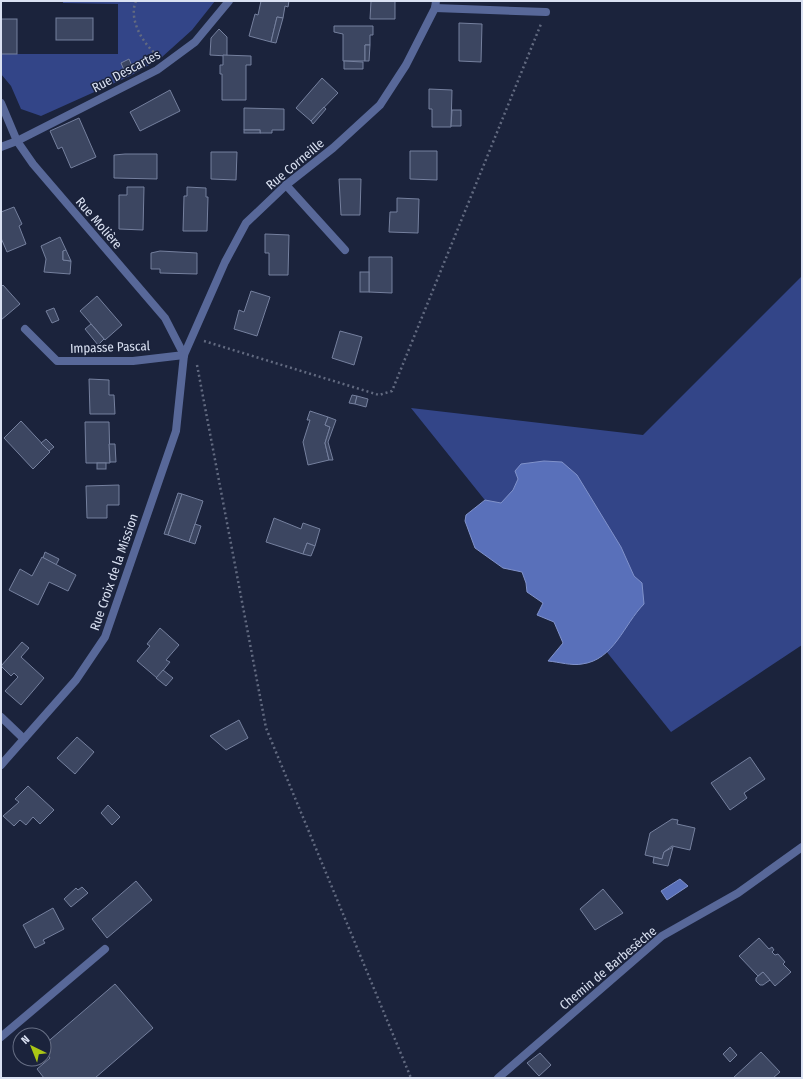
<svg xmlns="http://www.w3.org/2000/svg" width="803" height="1079" viewBox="0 0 803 1079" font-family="'Fira Sans Condensed',sans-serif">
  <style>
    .green { fill: #334588 }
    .water { fill: #5970ba; stroke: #8092cb }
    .building { fill: #3c4661; stroke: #75809e }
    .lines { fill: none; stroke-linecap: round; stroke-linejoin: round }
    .path { stroke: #626a80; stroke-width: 2.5; stroke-dasharray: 2 3; stroke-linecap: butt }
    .street { stroke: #586899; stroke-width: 8 }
    .labels { text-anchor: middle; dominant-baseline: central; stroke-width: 3; stroke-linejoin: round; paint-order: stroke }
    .street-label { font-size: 13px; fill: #dae1f2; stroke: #1b233c }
  </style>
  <rect width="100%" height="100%" fill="#1b233c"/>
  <g class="green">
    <path d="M63,1h152l-23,29 -30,27 -5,-6 -10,4 4,9 -21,12 -89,40 -20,-7 -10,-23 -10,-12v-20h117v-50l-55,-1z"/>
    <path d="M802,276v369l-131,87 -260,-324 232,27z"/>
  </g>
  <g class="water">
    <path d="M544,461l18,1 15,13 44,72 13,29 8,7 2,21c-20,20 -30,56 -62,60 -10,2 -23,-2 -34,-3l15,-18 -9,-21 -17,-7 6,-12 -16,-11 -1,-9 -4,-11 -19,-4 -28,-20 -10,-27 1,-6 19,-15 16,3 12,-13 5,-11 -3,-8 6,-7z"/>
    <path d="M680,879l8,7 -21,14 -6,-9z"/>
  </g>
  <g class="building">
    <path d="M261,1h28l-1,6 -3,-1 -2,12 -6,-1 -6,25 -22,-6 6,-22 3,1z"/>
    <path d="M371,1h24v18h-25z"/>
    <path d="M277,17l6,1 -7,25 -5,-1z"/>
    <rect x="56" y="18" width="37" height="22"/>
    <rect x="1" y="19" width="16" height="35"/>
    <path d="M459,23l23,1 -1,38 -22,-1z"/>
    <path d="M334,26h39v9h-3v10h-5v16h-22v-27l-9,-2z"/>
    <path d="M219,29l8,8v19l-17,-1 1,-17z"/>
    <path d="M365,45h5l-1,16h-4z"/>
    <path d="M223,55l28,1v9h-5v35h-24v-26h-2v-9h3z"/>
    <path d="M129,59l3,7 -8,4 -3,-7z"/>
    <path d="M344,61l19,1v7h-19z"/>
    <path d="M322,78l16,15 -27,28 -15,-13z"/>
    <path d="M429,89l23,1 -1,37h-19v-18h-3z"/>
    <path d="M170,90l10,21 -40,20 -10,-19z"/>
    <path d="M324,107l2,2 -13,15 -2,-3z"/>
    <path d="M244,108l40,1v21h-12v3h-12v-3h-16z"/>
    <path d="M452,110h9v16h-10z"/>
    <path d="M79,118l17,39 -25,11 -9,-21 -4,2 -8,-18z"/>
    <rect x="244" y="130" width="16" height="3"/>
    <path d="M410,151h27v29l-27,-1z"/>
    <path d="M211,152h26l-1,28 -25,-1z"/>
    <path d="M125,154h32v25l-43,-1v-23z"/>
    <path d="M339,179h22l-1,36h-19z"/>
    <path d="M127,187h17l-1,43 -24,-1v-34h8z"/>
    <path d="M187,187l19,1v9h2l-1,34h-24l1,-35h3z"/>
    <path d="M397,198l22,1 -1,34 -29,-1 1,-20h7z"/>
    <path d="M14,207l8,17 -3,2 7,18 -19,8 -6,-14v-26z"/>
    <path d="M265,234l24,1 -1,40h-19v-22h-4z"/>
    <path d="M60,237l6,13 -3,1v9l8,1 -1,13 -26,-2 2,-13 -5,-13z"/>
    <path d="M66,250l5,11 -8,-1v-9z"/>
    <path d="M160,251l37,2v21l-37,-1v-4h-9v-16z"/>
    <path d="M369,257h23v36l-23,-1z"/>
    <rect x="360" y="272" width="9" height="20"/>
    <path d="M3,285l17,19 -19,16v-33z"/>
    <path d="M251,291l19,6 -13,39 -23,-7 5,-19 5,2z"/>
    <path d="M97,296l25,29 -17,15 -25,-29z"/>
    <path d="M54,308l5,12 -7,3 -6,-12z"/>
    <path d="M91,324l13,15 -6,6 -13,-16z"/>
    <path d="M340,331l22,6 -8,28 -22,-7z"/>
    <path d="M89,379l20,1v15h5l1,19h-25z"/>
    <path d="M352,395l5,1 -2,8 -6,-1z"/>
    <path d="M357,396l11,3 -2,8 -11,-3z"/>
    <path d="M310,411l18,6 -3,8 5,2 -5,16 4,17 -21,5 -5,-23 7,-22h-3z"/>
    <path d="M328,417l8,3 -8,22 5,18h-4l-4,-17 5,-16 -5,-2z"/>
    <path d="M21,421l29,31 -17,17 -29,-31z"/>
    <path d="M85,422h24l1,41h-24z"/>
    <path d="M46,439l8,8 -5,4 -8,-8z"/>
    <path d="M109,444h6l1,18h-6z"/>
    <rect x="97" y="463" width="9" height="6"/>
    <path d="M119,485v20h-12v13h-20l-1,-32z"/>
    <path d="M178,493l4,1 -14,41 -4,-1z"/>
    <path d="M182,494l21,7 -14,41 -21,-7z"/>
    <path d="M274,518l27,11 2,-6 17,6 -5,17 -8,-3 -4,11 -37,-12z"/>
    <path d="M195,524l6,2 -6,18 -6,-2z"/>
    <path d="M307,543l8,3 -4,10 -8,-2z"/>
    <path d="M45,552l14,7 -3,6 -13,-7z"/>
    <path d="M42,557l34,18 -8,16 -19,-9 -11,23 -29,-15 11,-21 12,7z"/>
    <path d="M160,628l19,17 -13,15 4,2 -13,16 -20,-17 13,-15 -3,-2z"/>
    <path d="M22,642l7,6 -8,9 23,21 -23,27 -16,-14 13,-14 -4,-4 -3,3 -10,-10z"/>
    <path d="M163,670l10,8 -7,8 -10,-8z"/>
    <path d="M239,720l9,18 -22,12 -16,-14z"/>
    <path d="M77,737l17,15 -19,22 -18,-16z"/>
    <path d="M750,757l15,22 -21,14 3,5 -17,12 -19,-27z"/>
    <path d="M28,786l26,24 -14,14 -7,-7 -7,8 -6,-5 -6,6 -11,-10 16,-14 -4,-3z"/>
    <path d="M108,805l12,12 -8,8 -11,-12z"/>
    <path d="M672,819l6,1 -1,4 18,4 -5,22 -18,-4 -8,6 -2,7 -17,-4 5,-22z"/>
    <path d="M673,847l-5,19 -15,-3 1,-6 8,2 2,-7z"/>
    <path d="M136,881l16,19 -45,38 -15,-19z"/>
    <path d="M82,887l6,6 -17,14 -7,-8 12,-11 2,2z"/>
    <path d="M603,889l20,24 -28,17 -15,-21z"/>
    <path d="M53,908l11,21 -21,11 2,3 -10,5 -12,-23z"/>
    <path d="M759,938l10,11 3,-2 2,3 -2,2 3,3 3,-1 7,8 -2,2 8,8 -16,14 -12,-14 -5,4 -19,-20z"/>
    <path d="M763,972l7,8 -7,5h-3l-4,-4v-3z"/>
    <path d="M115,984l38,44 -58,50h-51l-7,-9 13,-11 -6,-7v-6z"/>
    <path d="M730,1047l7,8 -7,7 -7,-8z"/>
    <path d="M761,1052l19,20 -7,6h-40z"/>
    <path d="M540,1053l11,12 -12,11 -12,-13z"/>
  </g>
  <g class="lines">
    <g class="path">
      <path d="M136,1c-8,18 7,43 21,54"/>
      <path d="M204,341l175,54 13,-4 149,-367"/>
      <path d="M197,365l69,363 145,350"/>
    </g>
    <g class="street">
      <path d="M435,8l111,4"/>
      <path d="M1,103l16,38 16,23 132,154 19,37"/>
      <path d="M1,147l16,-6 140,-71 38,-28 34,-41"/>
      <path d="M286,185l59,65"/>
      <path d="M25,329l32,32h76l51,-6"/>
      <path d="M1,717l23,22"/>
      <path d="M1,765l75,-85 29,-43 71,-206 8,-76 41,-93 21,-39 40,-38 47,-37 47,-43 26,-40 29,-57 1,-7"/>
      <path d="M1,1037l104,-88"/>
      <path d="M498,1078l164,-142 76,-43 64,-46"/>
    </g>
  </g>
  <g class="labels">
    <g class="street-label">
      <text transform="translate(126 71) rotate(-28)">Rue Descartes</text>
      <text transform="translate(295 164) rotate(-40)">Rue Corneille</text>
      <text transform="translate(99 223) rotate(49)">Rue Molière</text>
      <text transform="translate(110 347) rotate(-2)">Impasse Pascal</text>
      <text transform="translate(114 572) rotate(-71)">Rue Croix de la Mission</text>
      <text transform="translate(608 968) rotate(-40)">Chemin de Barbesèche</text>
    </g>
  </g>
  <rect width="803" height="1079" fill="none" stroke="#dae1f2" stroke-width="4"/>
  <g transform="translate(32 1047) rotate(317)"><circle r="19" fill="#1b233c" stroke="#676f85"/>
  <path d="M0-3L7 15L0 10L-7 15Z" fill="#abc615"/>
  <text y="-6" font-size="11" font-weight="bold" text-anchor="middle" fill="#dae1f2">N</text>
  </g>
</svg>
